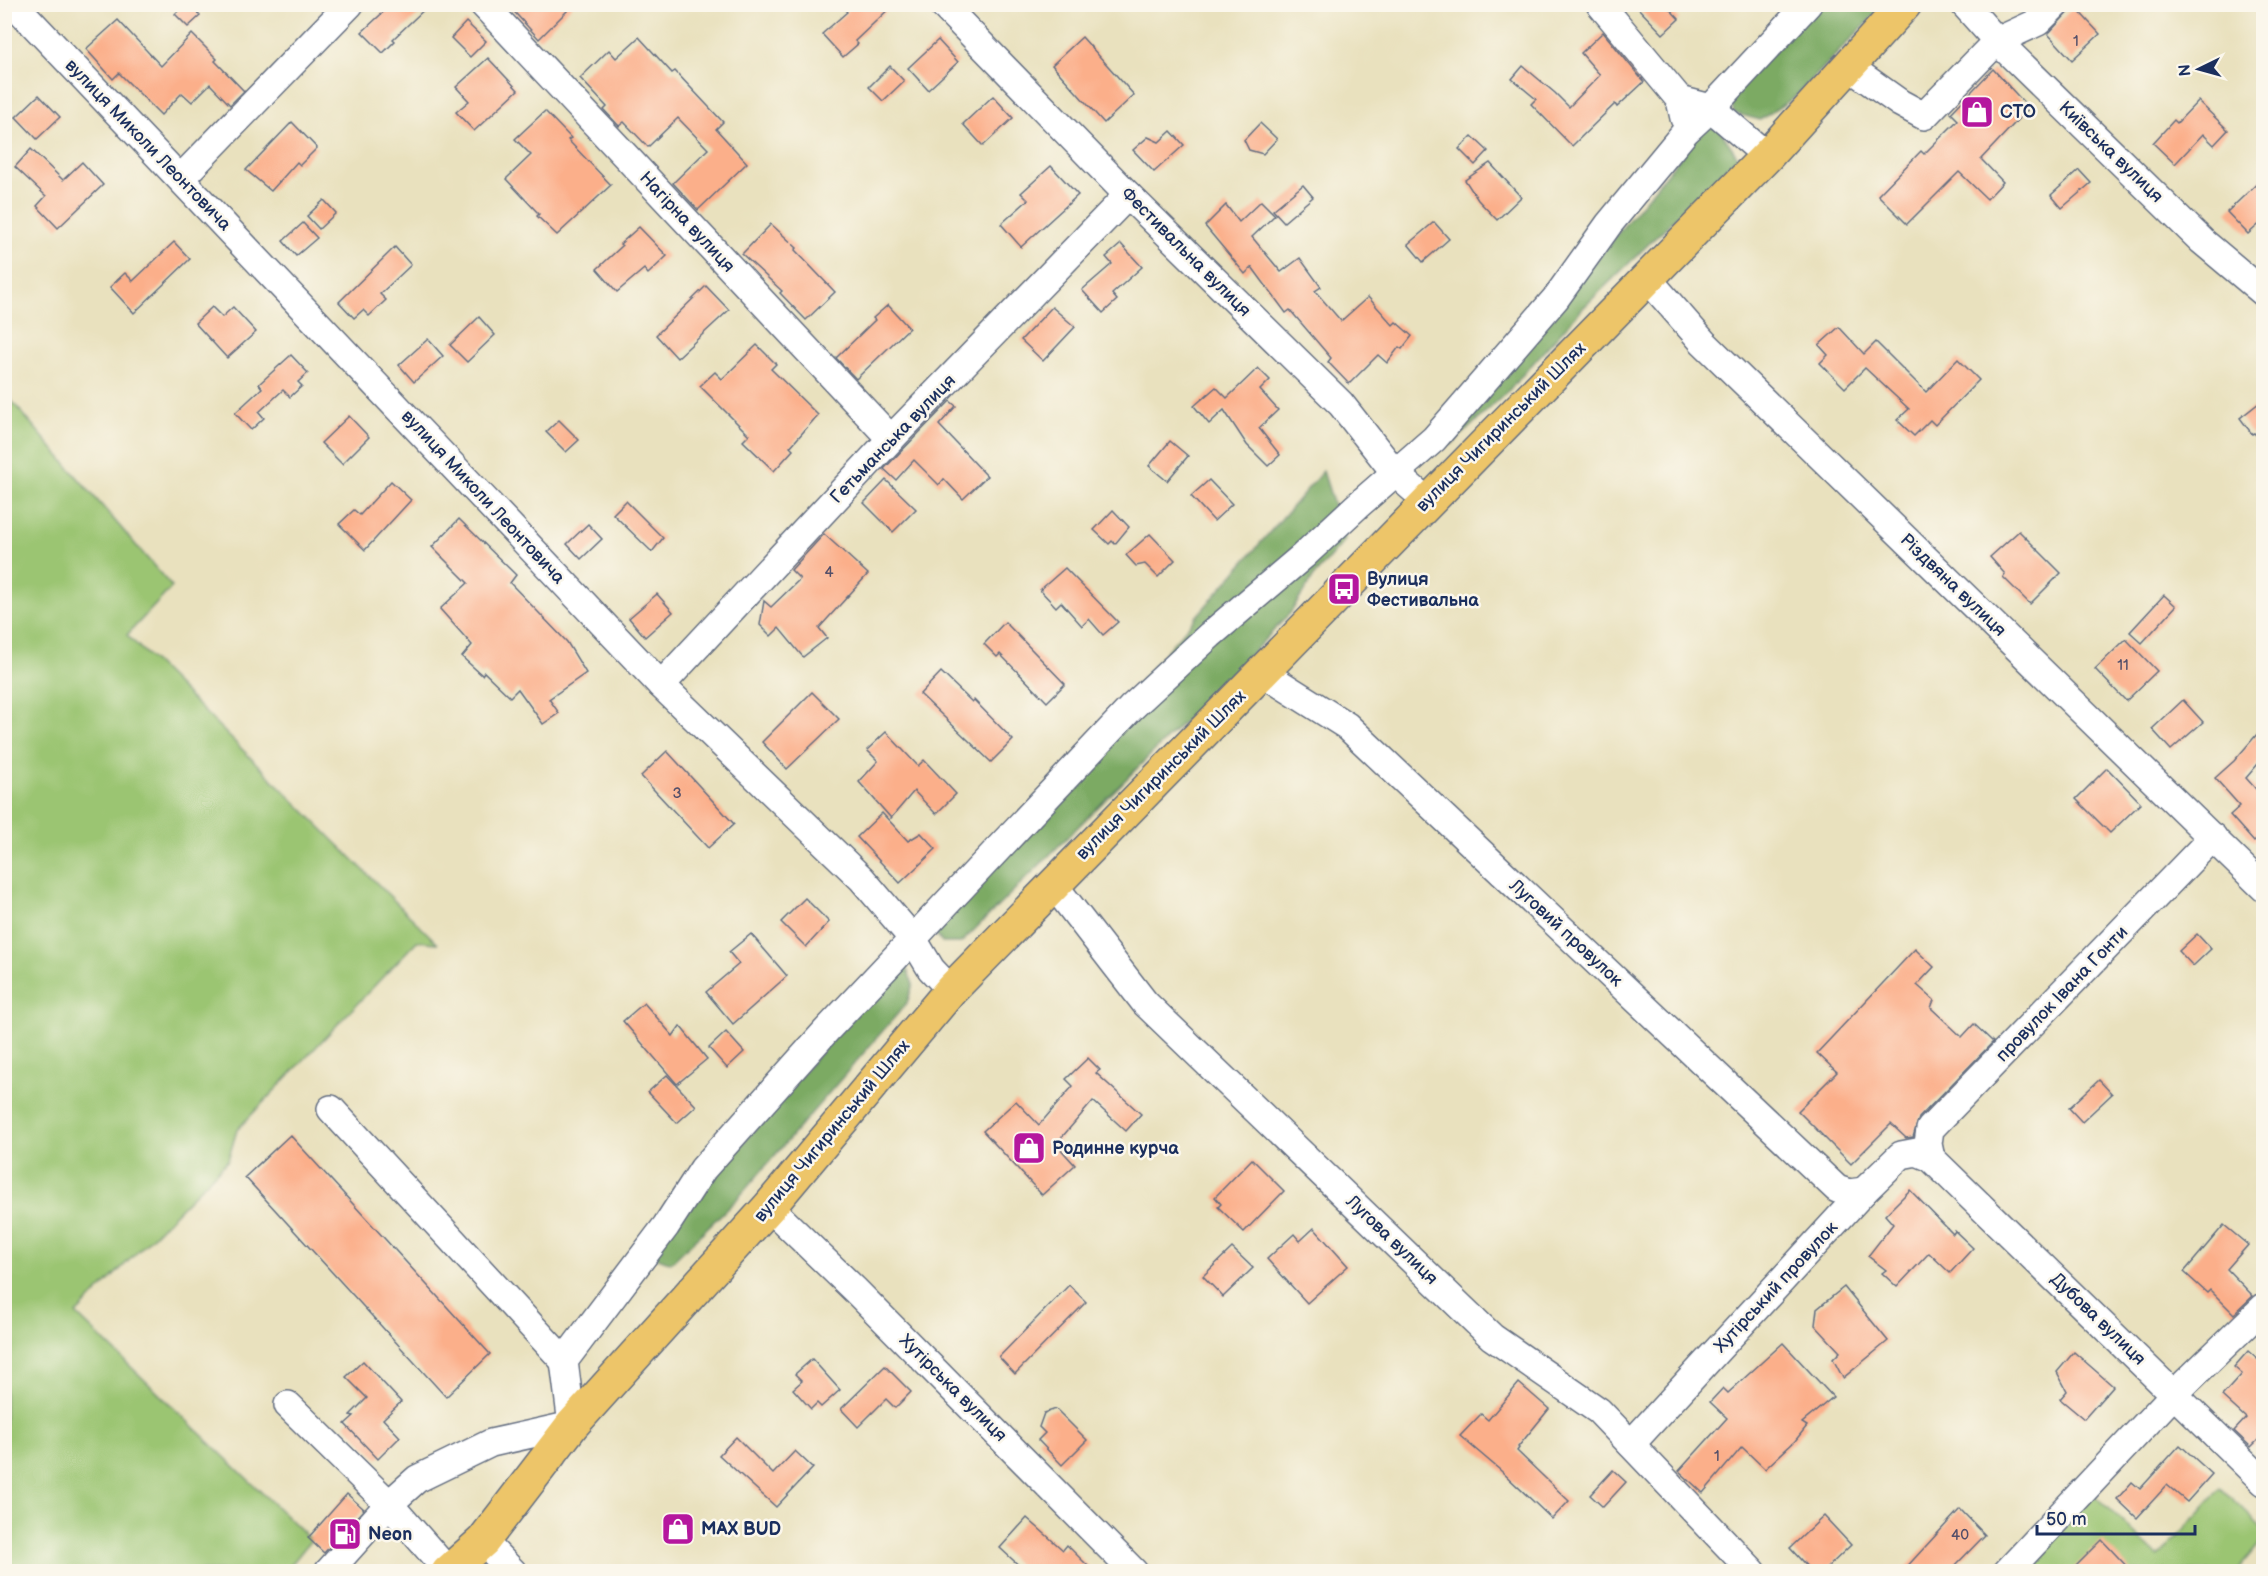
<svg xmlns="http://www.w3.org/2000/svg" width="2268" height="1576" viewBox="0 0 2268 1576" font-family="'Balsamiq Sans',sans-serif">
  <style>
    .green { fill: #9bc572; stroke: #5b7a68; stroke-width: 1.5 }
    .forest { fill: #7caa64; stroke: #4c6c61; stroke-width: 1.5 }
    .building { fill: #fbaf8a }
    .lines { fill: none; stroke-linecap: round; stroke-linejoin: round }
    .minor-casing { stroke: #636d80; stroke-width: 30 }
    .major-casing { stroke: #636d80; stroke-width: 36 }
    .minor { stroke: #fff; stroke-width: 27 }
    .major { stroke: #edc569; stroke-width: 33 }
    .labels { text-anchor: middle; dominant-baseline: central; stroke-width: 5; stroke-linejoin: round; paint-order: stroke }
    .number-label { font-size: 15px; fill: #534f69 }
    .poi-label { font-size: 18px; font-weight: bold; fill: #1b2f5e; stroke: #fbf7ec; text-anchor: start }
    .street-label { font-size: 18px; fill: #1b2f5e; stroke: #fbf7ec }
  </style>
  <rect width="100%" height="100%" fill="#fbf7ec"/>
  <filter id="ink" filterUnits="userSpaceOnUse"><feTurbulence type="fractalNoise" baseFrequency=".0167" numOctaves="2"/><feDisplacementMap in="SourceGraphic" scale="12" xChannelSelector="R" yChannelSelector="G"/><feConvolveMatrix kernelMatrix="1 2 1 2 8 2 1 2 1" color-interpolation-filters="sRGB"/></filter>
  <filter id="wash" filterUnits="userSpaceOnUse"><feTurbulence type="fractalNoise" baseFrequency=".008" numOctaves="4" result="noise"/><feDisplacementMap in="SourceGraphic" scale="24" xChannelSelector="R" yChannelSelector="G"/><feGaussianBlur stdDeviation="1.35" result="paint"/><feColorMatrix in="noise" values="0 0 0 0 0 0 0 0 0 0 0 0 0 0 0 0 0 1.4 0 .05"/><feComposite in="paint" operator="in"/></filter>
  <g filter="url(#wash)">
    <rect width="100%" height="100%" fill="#e9e1be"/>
    <g class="green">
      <path d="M4,392l168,195 -45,48 310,308 -20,-2 -180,189 -9,30 -152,154 235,226 -25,31h-281z"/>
      <path d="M2221,1488l42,41v11l-26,31 -221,1 77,-78 66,63z"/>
    </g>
    <g class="forest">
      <path d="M1818,5h66l-89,92 -35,23 -26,-7 -4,-16z"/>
      <path d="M1712,118l26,39 -157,153 -72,80 -58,55 43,-60z"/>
      <path d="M1323,471l22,69 -31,36 -23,36 -54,57 -276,274h-19l-13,-19z"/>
      <path d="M902,957l11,27 -6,19 -169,195 -67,65 -23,-9z"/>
    </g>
    <g id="blocks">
      <g class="building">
        <path d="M185,4h4l11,12 -12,11 -13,-13z"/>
        <path d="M392,4h38l-37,35 2,2 -12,12 -21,-21z"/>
        <path d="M507,4h67l-35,35z"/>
        <path d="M840,4h54l-39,37 3,3 -15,13 -21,-23 25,-22z"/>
        <path d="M1634,4h31l14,15 -16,15z"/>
        <path d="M2074,6l26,28 -28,26 -24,-26z"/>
        <path d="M118,20l43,46 31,-32 25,25 -2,2 29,30 -14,14 -20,-21 -18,18 -10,-9 -21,22 -42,-42 -6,6 -27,-30z"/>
        <path d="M466,22l20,19 -16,16 -19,-19z"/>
        <path d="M1603,32l41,50 -27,25 -2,-3 -43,42 -41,-42 5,-5 -24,-20 11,-13 32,27 14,14 31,-32 -19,-22z"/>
        <path d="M639,37l33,36 3,-2 48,51 -7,7 31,34 -49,47 -25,-27 35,-34 -30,-31 -30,29 -24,-25 -5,4 -15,-16 3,-3 -27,-29 29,-28 7,8z"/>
        <path d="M1082,37l52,58 -30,28 -52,-58z"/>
        <path d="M938,40l20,22 -30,28 -20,-22z"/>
        <path d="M488,58l30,32 -44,41 -18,-19 13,-11 -13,-14z"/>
        <path d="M890,66l14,15 -21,20 -14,-14z"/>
        <path d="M1993,69l36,39 -48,51 22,23 -16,17 -28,-27 -52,52 -29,-29 43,-44 3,3 34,-34 -7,-7z"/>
        <path d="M39,95l21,22 -23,22 -21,-22z"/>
        <path d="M993,96l20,22 -30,28 -20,-22z"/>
        <path d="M2198,101l30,29 -14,15 -11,-11 -28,30 -22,-21 21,-23 3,3z"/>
        <path d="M545,111l26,27 -3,2 43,45 -54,50 -20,-19 2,-2 -33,-35 25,-24 -16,-16z"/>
        <path d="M292,122l25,26 -17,17 -3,-3 -26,29 -25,-21z"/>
        <path d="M1260,123l17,16 -14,15 -14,-4 -5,-10z"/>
        <path d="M1171,131l13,14 -30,27 -21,-22 15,-13 11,5z"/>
        <path d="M1472,136l16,15 -13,14 -16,-16z"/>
        <path d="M31,149l32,31 19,-18 21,23 -45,43 -21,-22 9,-10 -31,-29z"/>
        <path d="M1490,163l31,34 -24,23 -19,-20 -13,-20z"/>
        <path d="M1051,166l27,29 -57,52 -20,-23 27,-24 -7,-7z"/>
        <path d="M2079,170l12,13 -29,25 -11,-13z"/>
        <path d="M2264,177v43l-16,14 -21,-22z"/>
        <path d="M1303,185l10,12 -29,25 -11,-12z"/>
        <path d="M324,200l12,13 -17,16 -12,-13z"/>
        <path d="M1261,201l14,14 -23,22 29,35 19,-14 21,29 -6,4 26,30 27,-24 25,28 3,-3 16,14 -10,13 -3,-2 -12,16 -9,-8 -29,29 -21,-22 3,-4 -41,-48 -4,3 -34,-46 -7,7 -40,-48 21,-21 13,17z"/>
        <path d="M1434,222l15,17 -26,23 -15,-18z"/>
        <path d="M303,223l14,15 -21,18 -13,-15z"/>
        <path d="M771,224l26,24 -2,2 40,42 -29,28 -26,-27 2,-2 -40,-37z"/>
        <path d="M639,227l28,29 -19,18 -4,-5 -27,23 -20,-23 25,-23 -2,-2z"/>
        <path d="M174,242l16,17 -56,54 -24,-26 15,-14 8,8z"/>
        <path d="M1121,244l21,23 -30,27 5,6 -14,13 -21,-23 30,-26 -6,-7z"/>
        <path d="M395,247l16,18 -31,29 6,6 -17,16 -6,-6 -9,8 -15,-16z"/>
        <path d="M706,286l23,24 -52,48 -21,-23z"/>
        <path d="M888,305l21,23 -53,51 -20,-21 39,-38 -2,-2z"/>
        <path d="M212,307l10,10 11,-10 23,25 -29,26 -32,-35z"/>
        <path d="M1052,307l23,20 -32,34 -22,-21z"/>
        <path d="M479,317l16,18 -28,27 -17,-17z"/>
        <path d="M1839,327l25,27 12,-12 50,50 32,-33 21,21 -44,45 -5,-5 -16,16 -17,-16 12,-11 -44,-41 -20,20 -25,-25 8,-8 -9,-10z"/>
        <path d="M428,339l15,17 -29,26 -15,-17z"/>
        <path d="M757,345l19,19 -5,5 47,46 -28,32 3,3 -19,21 -31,-30 6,-6 -49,-49 15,-14 7,7z"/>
        <path d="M291,355l17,18 -10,9 4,4 -12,11 -7,-7 -24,22 5,6 -13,12 -16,-17 27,-25 -3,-4z"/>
        <path d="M1258,368l12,12 -10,10 18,20 -19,18 21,27 -12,11 -21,-21 -23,-35 -15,14 -15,-18 22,-19 11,11z"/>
        <path d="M2264,399v44l-10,-10 -2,1 -12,-16z"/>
        <path d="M950,401l6,5 -17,19 48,51 -24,23 -19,-20 -5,6 -25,-25 -18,20 -12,-11z"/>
        <path d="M349,416l20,21 -27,27 -21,-21z"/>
        <path d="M559,420l20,20 -13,12 -20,-20z"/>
        <path d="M1170,441l18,15 -21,25 -18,-15z"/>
        <path d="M886,480l30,29 -23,23 -29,-29z"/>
        <path d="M1209,480l23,24 -18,17 -23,-25z"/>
        <path d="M391,481l20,19 -46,50 -26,-26 15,-14 6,5z"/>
        <path d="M626,501l37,37 -11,14 -39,-38z"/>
        <path d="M1113,510l16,17 -14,17 -3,-3 -3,3 -15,-14z"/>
        <path d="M459,519l57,56 -6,8 57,59 19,31 -37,26 10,14 -16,11 -25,-35 -8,8 -26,-25 -2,3 -20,-18 10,-12 -32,-36 28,-26 -36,-36z"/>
        <path d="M588,524l14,15 -21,20 -14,-15z"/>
        <path d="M2019,531l42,42 -31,31 -27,-27 2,-3 -15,-17z"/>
        <path d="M824,534l44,40 -49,54 8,10 -24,19 -24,-29 -8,8 -11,-11 4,-24 7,6 29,-28 -9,-9z"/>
        <path d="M1150,534l25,26 -17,17 -13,-13 -9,2 -10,-11z"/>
        <path d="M1065,568l53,54 -15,13 -14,-16 -7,7 -21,-24 -5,5 -16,-17z"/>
        <path d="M657,594l16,18 -28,25 -16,-19z"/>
        <path d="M2164,595l12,11 -34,37 -12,-11z"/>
        <path d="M1005,622l60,62 -18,18 -47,-48 -3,3 -13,-13z"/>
        <path d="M2126,639l31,32 -31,30 -31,-32z"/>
        <path d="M941,672l31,30 2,-2 39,40 -22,22 -71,-68z"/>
        <path d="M812,692l27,27 -52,50 -25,-27z"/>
        <path d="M2183,700l20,22 -32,28 -19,-21z"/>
        <path d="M2264,726v31l-18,21 18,20v35l-10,9 -24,-27 10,-9 -25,-28 19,-17z"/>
        <path d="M886,732l32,34 6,-6 32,34 -20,20 -22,-23 -23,27 -32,-36 19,-21 -11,-11z"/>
        <path d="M667,751l67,73 -26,24 -67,-72z"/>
        <path d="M2107,768l34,35 -31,30 -34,-34z"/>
        <path d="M882,813l26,28 13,-8 15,16 -36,34 -43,-46z"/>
        <path d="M805,898l24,24 -23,25 -25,-25z"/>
        <path d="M751,934l36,42 -54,48 -27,-32 33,-28 -10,-12z"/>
        <path d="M2197,934l14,15 -18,17 -14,-15z"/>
        <path d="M1915,949l19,18 -17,18 17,15 -3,8 31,29 12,-13 19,18 -74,76 -6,19 -7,1 -15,-14 -40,40 -53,-53 39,-39 -20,-19z"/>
        <path d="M644,1003l29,33 7,-10 27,33 -30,25 -54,-63z"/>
        <path d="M726,1032l18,20 -17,16 -18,-20z"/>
        <path d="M1088,1058l12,12 -4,3 45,41 -15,17 -33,-30 -37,43 19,21 -33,30 -59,-64 33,-30 23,24 34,-39 -7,-7z"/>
        <path d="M667,1075l29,31 -19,17 -29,-31z"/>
        <path d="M2099,1080l13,14 -30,28 -13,-14z"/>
        <path d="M290,1135l200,219 -44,43 -201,-220z"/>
        <path d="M1252,1159l32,32 -40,41 -26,-25 3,-3 -6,-7z"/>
        <path d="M1910,1190l43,44 2,-3 18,17 -23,25 -21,-20 -32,34 -15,-14 4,-3 -18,-14 25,-32 -8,-9z"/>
        <path d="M2224,1225l24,20 -21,24 26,27 -19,18 -24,-24 -3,3 -23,-21z"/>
        <path d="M1314,1228l34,38 -41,37 -40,-44 27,-25 6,7z"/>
        <path d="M1232,1248l21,20 -30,29 -20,-21z"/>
        <path d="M1069,1285l17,17 -71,72 -16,-17z"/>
        <path d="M1844,1287l44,54 -45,37 -10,-19 7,-7 -25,-27 2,-16z"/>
        <path d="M1783,1343l50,54 -31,26 5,3 -12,15 -30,28 -23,-22 -39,46 -24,-22 48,-53 -17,-16 13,-14 5,5z"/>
        <path d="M2248,1351l16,14v69l-13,13 -17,-16 12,-13 -24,-22 20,-22 -8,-7z"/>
        <path d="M2074,1352l39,34 -29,33 -24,-20 7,-8 -10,-19z"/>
        <path d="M812,1359l28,31 -19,17 -4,-4 -6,6 -18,-20 9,-8 -7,-7z"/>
        <path d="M363,1361l38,41 -18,17 17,18 -22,22 -33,-35 9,-8 -4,-1 17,-17 -21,-21z"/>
        <path d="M885,1366l26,26 -16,16 -9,-9 -28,28 -17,-18z"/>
        <path d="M1519,1383l30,26 -31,38 1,1 -2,3 52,50 -17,18 -52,-49 -40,-34 21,-22 7,6z"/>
        <path d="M1056,1409l31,31 -25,25 -24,-25 7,-7 -6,-6 5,-14z"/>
        <path d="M736,1437l37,37 22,-23 18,17 -37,39 -57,-52z"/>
        <path d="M2180,1445l32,29 -25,28 -20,-17 -30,33 -20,-19 15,-17 8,7z"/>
        <path d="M1613,1470l13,12 -23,25 -13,-12z"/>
        <path d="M347,1494l17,15 -40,44 -16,-15z"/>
        <path d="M1960,1509l25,26 -36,37h-47z"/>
        <path d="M1824,1516l27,29 -28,27h-11l-22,-24z"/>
        <path d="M1027,1518l36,32 4,-5 27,27h-68l-26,-24z"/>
        <path d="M2102,1540l30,32h-62z"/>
      </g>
    </g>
  </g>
  <g filter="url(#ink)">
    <use href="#blocks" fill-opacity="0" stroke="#636d80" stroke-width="1.5"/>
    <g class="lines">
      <defs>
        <g id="minor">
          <path d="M14,4l647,681 201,194 51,60 18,30 20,21"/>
          <path d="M483,4l408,435"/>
          <path d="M942,4l186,191 213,209 55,70 31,27"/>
          <path d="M1600,4l80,96 4,18"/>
          <path d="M1964,4l33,37 205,200 62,52"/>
          <path d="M1848,66l52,37 24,13 73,-75 41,-19 18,-18"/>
          <path d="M1680,100l31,8 97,-104"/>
          <path d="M181,178l169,-174"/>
          <path d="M1647,278l56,64 561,546"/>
          <path d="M1263,673l84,53 490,463 12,4 15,-2"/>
          <path d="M661,685l230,-246 237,-244"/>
          <path d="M1053,884l92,119 347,334 107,74 154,161"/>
          <path d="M331,1109l233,252"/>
          <path d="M1931,1158l-3,-14 2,-15 283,-292"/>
          <path d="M769,1207l87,84 278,281"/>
          <path d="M288,1405l101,99 59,67"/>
          <path d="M1631,1444l233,-253 37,-36 16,-3 14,6 333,324"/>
          <path d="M483,1541l30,31"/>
          <path d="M328,1572l61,-68 28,-25 74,-36 81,-18 -8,-64 102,-135 37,-57 123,-138 305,-323 79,-73 93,-79 54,-50 77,-67 122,-141 53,-74 77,-93 25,-23 56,48"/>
          <path d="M2007,1572l168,-179 89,-86"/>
        </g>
        <path id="major" d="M448,1572l35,-31 89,-116 197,-218 182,-217 816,-834 138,-152"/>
      </defs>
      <use href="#minor" class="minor-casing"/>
      <use href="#major" class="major-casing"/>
      <use href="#minor" class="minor"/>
      <use href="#major" class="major"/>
    </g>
  </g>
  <defs>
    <symbol id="shop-square" viewBox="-11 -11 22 22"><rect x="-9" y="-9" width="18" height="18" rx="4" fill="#b5179e" stroke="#fbf7ec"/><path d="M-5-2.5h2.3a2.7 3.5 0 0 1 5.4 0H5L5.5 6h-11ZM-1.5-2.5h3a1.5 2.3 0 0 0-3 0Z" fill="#fff"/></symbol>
    <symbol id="bus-square" viewBox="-11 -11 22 22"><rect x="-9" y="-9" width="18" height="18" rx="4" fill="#b5179e" stroke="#fbf7ec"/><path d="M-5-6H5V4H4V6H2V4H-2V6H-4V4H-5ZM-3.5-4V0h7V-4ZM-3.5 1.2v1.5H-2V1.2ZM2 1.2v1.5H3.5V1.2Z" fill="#fff"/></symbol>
    <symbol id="fuel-square" viewBox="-11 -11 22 22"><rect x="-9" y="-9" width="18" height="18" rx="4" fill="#b5179e" stroke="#fbf7ec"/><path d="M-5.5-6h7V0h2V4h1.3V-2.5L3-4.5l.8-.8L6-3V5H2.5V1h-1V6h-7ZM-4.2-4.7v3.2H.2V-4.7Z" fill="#fff"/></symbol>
  </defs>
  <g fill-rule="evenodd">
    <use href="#shop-square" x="1958" y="93" width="38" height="38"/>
    <use href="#bus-square" x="1325" y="570" width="38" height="38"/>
    <use href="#shop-square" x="1010" y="1129" width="38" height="38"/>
    <use href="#shop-square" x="659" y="1510" width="38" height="38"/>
    <use href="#fuel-square" x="326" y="1515" width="38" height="38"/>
  </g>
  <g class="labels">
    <g class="number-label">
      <text x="2076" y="41">1</text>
      <text x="829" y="572">4</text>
      <text x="2123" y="665">11</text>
      <text x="677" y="793">3</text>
      <text x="1717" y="1456">1</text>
      <text x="1960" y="1535">40</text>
    </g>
    <g class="poi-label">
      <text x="2000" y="112">СТО</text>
      <text x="1367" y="579">Вулиця<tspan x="1367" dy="21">Фестивальна</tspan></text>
      <text x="1052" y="1148">Родинне курча</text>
      <text x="701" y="1529">MAX BUD</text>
      <text x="368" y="1534">Neon</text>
    </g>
    <g class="street-label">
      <text transform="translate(148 145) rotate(46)">вулиця Миколи Леонтовича</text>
      <text transform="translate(2111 152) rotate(44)">Київська вулиця</text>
      <text transform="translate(687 222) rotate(47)">Нагірна вулиця</text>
      <text transform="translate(1186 252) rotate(45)">Фестивальна вулиця</text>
      <text transform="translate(1501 427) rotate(-45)">вулиця Чигиринський Шлях</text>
      <text transform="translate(893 439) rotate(-46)">Гетьманська вулиця</text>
      <text transform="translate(483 497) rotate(47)">вулиця Миколи Леонтовича</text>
      <text transform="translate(1953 585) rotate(44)">Різдвяна вулиця</text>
      <text transform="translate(1161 775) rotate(-45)">вулиця Чигиринський Шлях</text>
      <text transform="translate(1566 933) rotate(43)">Луговий провулок</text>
      <text transform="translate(2062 994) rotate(-46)">провулок Івана Гонти</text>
      <text transform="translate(832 1131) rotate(-50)">вулиця Чигиринський Шлях</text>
      <text transform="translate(1392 1240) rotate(44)">Лугова вулиця</text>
      <text transform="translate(1776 1287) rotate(-47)">Хутірський провулок</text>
      <text transform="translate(2098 1319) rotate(44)">Дубова вулиця</text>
      <text transform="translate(953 1388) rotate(45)">Хутірська вулиця</text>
    </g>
  </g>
  <rect width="2268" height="1576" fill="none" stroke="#fbf7ec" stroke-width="24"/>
  <g transform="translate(2199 69) rotate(265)" stroke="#fbf7ec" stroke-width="4.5" paint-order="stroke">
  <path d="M0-4.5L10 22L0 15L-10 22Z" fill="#1b2f5e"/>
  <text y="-9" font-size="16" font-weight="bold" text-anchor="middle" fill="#1b2f5e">N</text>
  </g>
  <path d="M2037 1525v9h158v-9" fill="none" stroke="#1b2f5e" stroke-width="3"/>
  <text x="2046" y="1525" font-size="18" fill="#1b2f5e" stroke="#fbf7ec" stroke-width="4.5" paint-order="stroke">50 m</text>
</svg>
